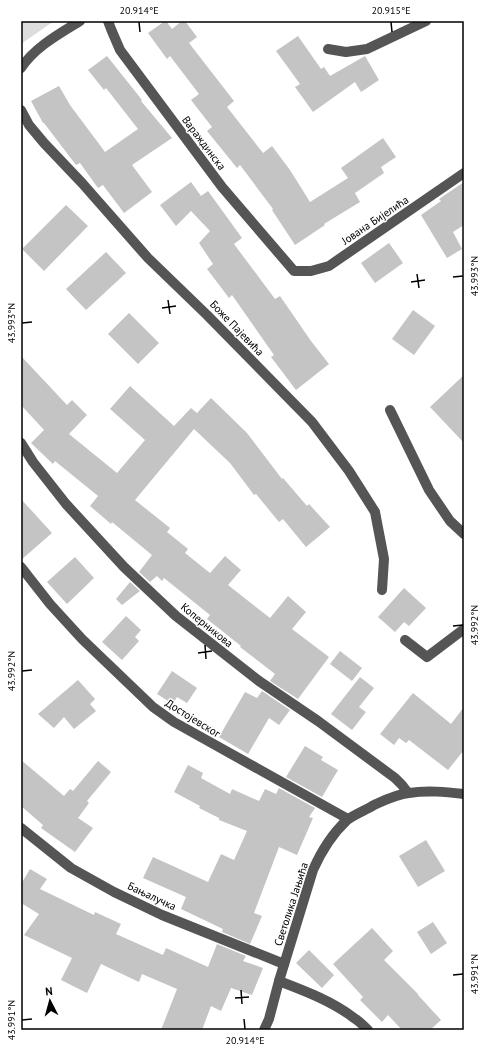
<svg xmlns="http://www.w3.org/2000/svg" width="485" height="1051" viewBox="0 0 485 1051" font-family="'PT Sans',sans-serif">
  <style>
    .green { fill: #dcdcdc }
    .building { fill: #c4c4c4 }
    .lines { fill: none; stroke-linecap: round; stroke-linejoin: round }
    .minor { stroke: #555; stroke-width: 10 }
    .ticks { fill: none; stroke: #000; stroke-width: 1.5 }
    .labels { text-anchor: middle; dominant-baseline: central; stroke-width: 3; stroke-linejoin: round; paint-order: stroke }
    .street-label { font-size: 11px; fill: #000; stroke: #fff }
    .neatline { fill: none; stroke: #000; stroke-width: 1.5 }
    .ticks-label { font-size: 10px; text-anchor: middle; fill: #000 }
  </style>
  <rect width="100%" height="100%" fill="#fff"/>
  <path class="green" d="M21,21h33l-33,23z"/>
  <g class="building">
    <path d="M165,21h1l6,8 10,-8h3l12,16 -8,6 45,58 -7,6 36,46 9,-7 18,24 20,32 38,-24 -7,-10 42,-30 13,19 -15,10 3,6 -29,20 5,9 -36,22 1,1 -30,20 -23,-35 1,-1 -33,-44 -3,3 -30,-37 5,-4 -21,-27 8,-6 -29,-38 -3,3 -19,-26z"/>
    <path d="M298,36l23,33 3,-2 6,9 35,-20 14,24 -18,12 -6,-10 -42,30 -18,-25 5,-3 -24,-33z"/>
    <path d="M107,56l35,44 -1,1 31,37 -40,27 20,27 -28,21 -21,-28 -5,3 -18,-25 -4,2 -32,-42h-1l-12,-22 28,-15 11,19 35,47 33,-23 -32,-41 -2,2 -16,-20z"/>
    <path d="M191,182l10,14 7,-5 34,47 -8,6 41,55 5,-3 31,45 18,23 -33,26 -25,-33 3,-2 -42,-60 -3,3 -22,-29 6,-5 -14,-21 11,-12 -19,-20 -15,15 -16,-21z"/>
    <path d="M464,182v43l-11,7 9,17 -15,9 -26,-43 20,-14 -2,-2z"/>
    <path d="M66,205l22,21 -44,45 -22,-22z"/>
    <path d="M389,243l14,20 -28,20 -14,-20z"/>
    <path d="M106,252l20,21 -40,37 -20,-21z"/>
    <path d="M413,310l22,16 -21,29 -22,-16z"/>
    <path d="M129,313l30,30 -21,21 -30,-30z"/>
    <path d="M21,356l46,49 5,-5 15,15 -18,19 48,39 28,-33 -35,-31 20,-23 44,40 17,-18 6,5 14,-15 36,35 35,46 1,-1 24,28 2,-2 21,23 -24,20 -23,-28 -4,3 -23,-28 -2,1 -24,-32 -36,-34 -59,71 35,28 -3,4 21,17 -3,4 25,20 15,-17 16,14 -13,15 42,33 18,-22 18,16 -14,17 37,28 -31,42 -28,-18 5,-7 -35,-27 1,-1 -34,-27 3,-4 -46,-37 -2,3 -5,-5 -7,6 -11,-10 13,-17 -40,-33 -1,2 -21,-18 8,-10 -43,-35 -2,3 -22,-21 13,-13 -23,-25z"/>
    <path d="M464,375v68l-34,-36z"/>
    <path d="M21,499l31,34 -31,27z"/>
    <path d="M75,557l19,21 -27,26 -20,-22z"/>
    <path d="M130,582l10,9 -18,14 -6,-6z"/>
    <path d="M404,588l22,20 -17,18 -5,-4 -9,10 -17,-15z"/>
    <path d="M126,616l15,14 -6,7 4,4 -17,19 -20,-18z"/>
    <path d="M340,651l22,17 -10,13 -22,-17z"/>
    <path d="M172,671l25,17 -10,15 -10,-6 -4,7 -16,-10z"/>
    <path d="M360,677l14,11 -15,19 7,5 -14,18 -21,-16z"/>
    <path d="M78,680l17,19 -5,5 6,7 -22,18 -10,-12 -10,11 -16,-14z"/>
    <path d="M262,691l28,19 -11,15 -10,-7 -21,36 -29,-17 26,-45 12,6z"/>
    <path d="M413,693l38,31 13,-17v43l-16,20 -39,-30 -3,3 -7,-5 -5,7 -14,-11z"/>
    <path d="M305,746l18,11 -2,3 17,10 -16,27 -36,-20z"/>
    <path d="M21,760l43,36 6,-7 3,2 25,-30 13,11 -24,29 2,2 -11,15 15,10 -18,24 -34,-24 2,-3 -22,-19z"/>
    <path d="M188,765l15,8 -2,5 29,16 2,-5 27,12 6,-12 11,5 3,-6 36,20 -6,9 4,1 -16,37 -18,-8 -25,66 8,3 -12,28 -28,-12 1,-3 -42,-20 5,-12 -43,-19 10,-21 55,25 13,-28 13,6 13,-29 -28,-11v-2l-20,-10 1,-2 -26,-14z"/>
    <path d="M426,840l19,31 -27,16 -19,-31z"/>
    <path d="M30,869l17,10 -7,10 54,26 1,-3 26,12 -5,10 47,21 3,-7 42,19 9,-23 29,12 -3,5 20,7 -11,27 -21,-7 -10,23 -10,-5 -9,24h-41l16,-41 -35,-15 -3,8 -38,-18 -14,29 -26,-13 11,-22 -48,-23 15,-21 -18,-11v-19z"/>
    <path d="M433,922l14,21 -16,11 -14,-22z"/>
    <path d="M372,928l21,23 -9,9 34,34v1l23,25 -11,10h-28l-14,-15 -6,7 -22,-22 3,-3 -30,-33z"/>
    <path d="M309,950l25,25 -12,13 -26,-25z"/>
  </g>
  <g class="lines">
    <g class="minor">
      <path d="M108,21l3,8 9,21 102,137 72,84h17l18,-5 135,-93"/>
      <path d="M328,49l18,3 21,-3 59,-28"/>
      <path d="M21,68c14,-21 38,-34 59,-47"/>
      <path d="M21,110l8,15 15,18 38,40 66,75 59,57 105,107 37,49 26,41 9,47 -2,31"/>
      <path d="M390,410l39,80 21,31 14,13"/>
      <path d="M21,443l12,19 33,42 58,63 52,49 83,65 59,40 77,57 7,7 6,8"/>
      <path d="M21,567l29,37 32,35 71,68 21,15 174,97"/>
      <path d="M405,640l22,17 37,-28"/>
      <path d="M21,828l50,40 43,24 48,23 122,49"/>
      <path d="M279,981c26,10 53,20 75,37 5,3 10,8 14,12"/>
      <path d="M264,1030l5,-11 10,-38 34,-111c8,-18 19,-36 34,-50 8,-6 19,-10 27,-15 11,-5 23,-11 35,-12 18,-3 37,-1 55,1"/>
    </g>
  </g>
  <path class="ticks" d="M139,22l1,10M391,22l1,10M417,274l2,14M453,277l10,-1M411,282l14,-2M168,300l2,14M162,308l14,-2M22,323l10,-1M453,626l10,-1M205,645l1,14M198,653l14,-2M22,671l10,-1M453,975l10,-1M241,990l1,14M235,998l14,-1M244,1019l1,10M22,1020l10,-1"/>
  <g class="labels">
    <g class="street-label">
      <text transform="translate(204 143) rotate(53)">Вараждинска</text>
      <text transform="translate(375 220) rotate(-34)">Јована Бијелића</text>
      <text transform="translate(237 328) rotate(46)">Боже Пајевића</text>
      <text transform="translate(207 625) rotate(39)">Коперникова</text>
      <text transform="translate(193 718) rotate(32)">Достојевског</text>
      <text transform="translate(152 896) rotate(25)">Бањалучка</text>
      <text transform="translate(291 904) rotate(-72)">Светолика Јањића</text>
    </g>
  </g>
  <rect width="485" height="1051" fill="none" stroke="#ffffff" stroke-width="44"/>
  <g transform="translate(50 1001) rotate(354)" stroke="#ffffff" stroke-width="3" paint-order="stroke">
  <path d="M0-3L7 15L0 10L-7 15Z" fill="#000000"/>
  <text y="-6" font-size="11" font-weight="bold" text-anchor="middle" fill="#000000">N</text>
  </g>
  <rect x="22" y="22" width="441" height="1007" class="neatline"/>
  <g class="ticks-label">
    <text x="139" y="14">20.914°E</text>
    <text x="391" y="14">20.915°E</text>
    <text transform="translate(474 276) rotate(-90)" y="4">43.993°N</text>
    <text transform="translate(11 323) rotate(-90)" y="4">43.993°N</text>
    <text transform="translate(474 625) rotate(-90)" y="4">43.992°N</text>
    <text transform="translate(11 671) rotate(-90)" y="4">43.992°N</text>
    <text transform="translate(474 974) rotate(-90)" y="4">43.991°N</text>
    <text transform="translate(11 1020) rotate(-90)" y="4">43.991°N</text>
    <text x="245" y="1044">20.914°E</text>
  </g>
</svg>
